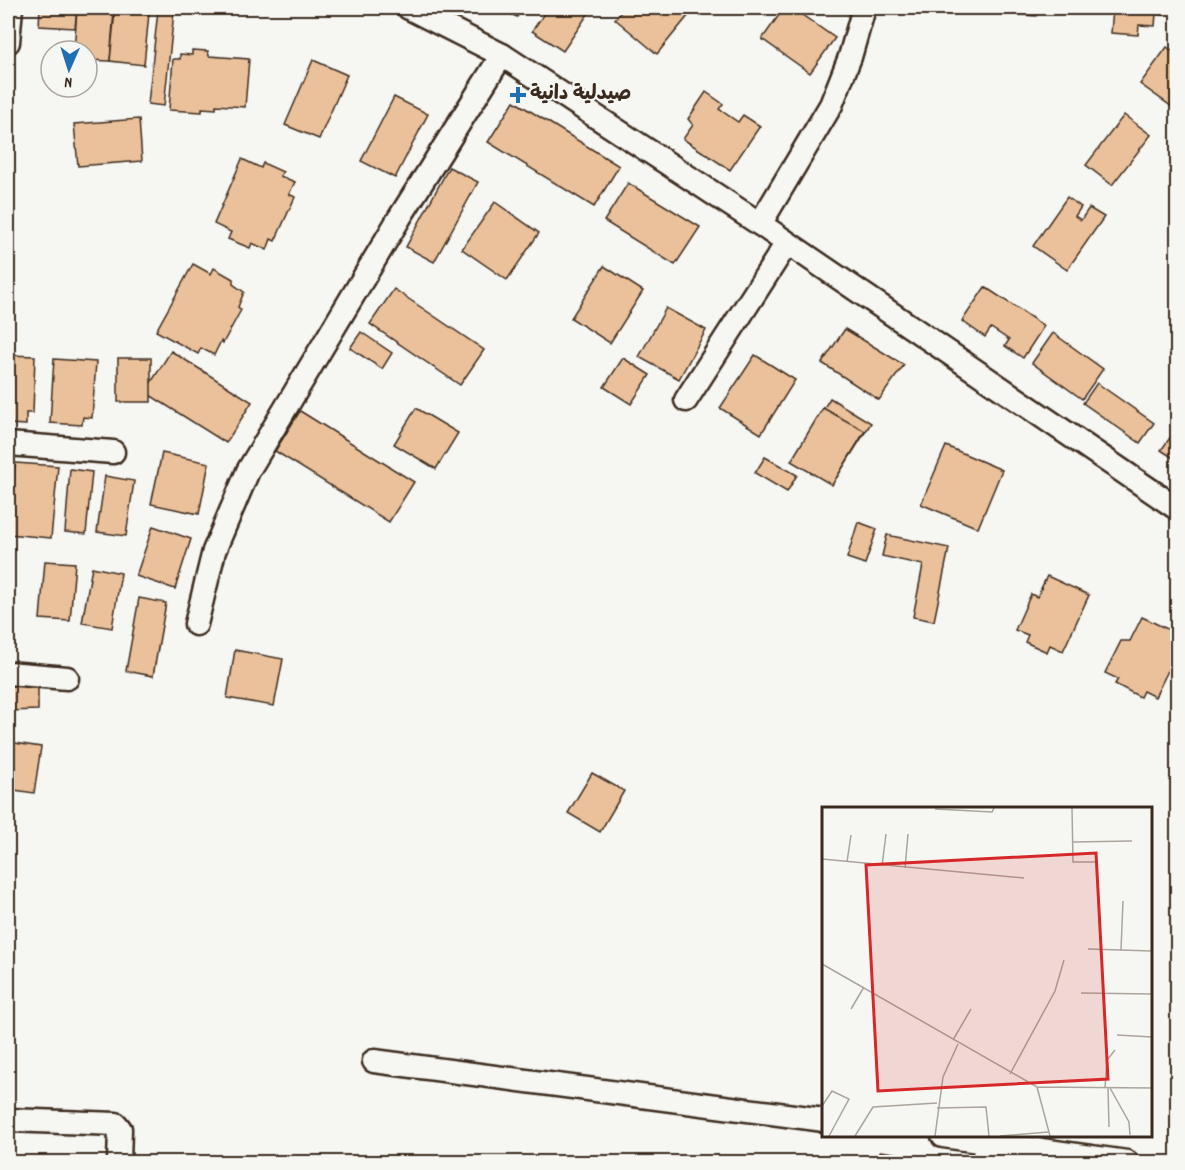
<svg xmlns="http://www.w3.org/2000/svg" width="1185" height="1170" viewBox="0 0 1185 1170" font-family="Dekko,'Playpen Sans Arabic',sans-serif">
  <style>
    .building { fill: #eac19a; stroke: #3b2a1e; stroke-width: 1.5 }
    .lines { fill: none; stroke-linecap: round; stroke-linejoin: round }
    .minor-casing { stroke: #3b2a1e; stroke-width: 27 }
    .minor { stroke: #f6f6f2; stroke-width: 22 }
    .poi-dot { fill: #1f6fb2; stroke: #f6f6f2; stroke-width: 2 }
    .labels { text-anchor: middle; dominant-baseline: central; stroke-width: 4.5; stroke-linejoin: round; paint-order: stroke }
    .poi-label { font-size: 20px; font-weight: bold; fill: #3b2a1e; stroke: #f6f6f2; text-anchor: start }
    .inset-road { fill: none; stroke: #aba49d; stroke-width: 1.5 }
    .view { fill: #d62828; fill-opacity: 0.15; stroke: #d62828; stroke-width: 3 }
    .inset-edge { fill: none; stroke: #3b2a1e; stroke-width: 3 }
  </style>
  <rect width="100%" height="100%" fill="#f6f6f2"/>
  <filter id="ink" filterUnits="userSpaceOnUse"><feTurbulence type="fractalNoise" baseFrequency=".0167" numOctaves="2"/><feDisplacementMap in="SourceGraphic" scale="12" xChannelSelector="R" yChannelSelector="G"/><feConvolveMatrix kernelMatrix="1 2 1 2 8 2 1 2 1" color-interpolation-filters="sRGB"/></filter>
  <g filter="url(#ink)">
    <g class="building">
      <path d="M40,8h37l-2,20 -36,-2z"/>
      <path d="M497,8h23l-3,9z"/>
      <path d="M548,8h44l-29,43 -31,-20z"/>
      <path d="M624,8h54l10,8 -31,38 -42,-35z"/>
      <path d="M784,8h8l43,30 -25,35 -48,-34z"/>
      <path d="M988,8h49l-1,8 -49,-4z"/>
      <path d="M1113,8h55l-4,7 -8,-1 -1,12 -16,-1 -1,10 -27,-2z"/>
      <path d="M77,9l37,2 -4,50 -23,-1v-9h-13z"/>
      <path d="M115,10l34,3 -5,52 -34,-4z"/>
      <path d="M158,10l16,2 -10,94 -16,-2z"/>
      <path d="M1167,47l11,8v56l-38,-27z"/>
      <path d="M192,50l16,1 1,5 40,3 -4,48 -29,-2v4l-14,-1v4l-33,-2 4,-51h7v-5l12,1z"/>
      <path d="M313,60l34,15 -28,64 -34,-14z"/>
      <path d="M706,92l17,12 -4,5 19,13 5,-7 17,11 -30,44 -47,-31 10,-14 -5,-6z"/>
      <path d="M394,97l34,17 -33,64 -34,-17z"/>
      <path d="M514,101l105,65 -25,41 -106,-65z"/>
      <path d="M1124,115l27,20 -39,50 -26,-20z"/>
      <path d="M139,119l3,42 -64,5 -4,-42z"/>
      <path d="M242,159l19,9 2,-5 20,9 -3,4 15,6 -6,12 6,3 -20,44 -4,-2 -4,11 -15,-7 -2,5 -22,-9 3,-7 -17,-8z"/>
      <path d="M449,167l29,15 -44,80 -28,-15z"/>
      <path d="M628,183l72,44 -25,38 -71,-44z"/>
      <path d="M1067,197l14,10 -6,9 6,4 8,-12 15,9 -37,53 -34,-24z"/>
      <path d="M495,202l44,31 -32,47 -45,-31z"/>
      <path d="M193,264l18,10 3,-6 19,11v5l11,8 -6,15 3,3 -18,33 -2,-2 -7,14 -13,-7 -3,6 -42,-23z"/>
      <path d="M604,266l39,25 -33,52 -39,-25z"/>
      <path d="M985,287l59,39 -21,32 -18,-12 4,-6 -18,-12 -6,9 -23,-16z"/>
      <path d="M394,289l90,61 -24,35 -90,-61z"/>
      <path d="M666,308l40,22 -27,49 -40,-22z"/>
      <path d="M845,329l59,36 -25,35 -57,-37z"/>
      <path d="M361,332l31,21 -10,16 -32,-21z"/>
      <path d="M1053,333l50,36 -21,30 -50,-36z"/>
      <path d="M171,351l81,51 -26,41 -81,-51z"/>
      <path d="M8,355l27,1 -2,57h-7v12l-18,-1z"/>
      <path d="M755,355l40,25 -34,54 -41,-26z"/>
      <rect x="118" y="358" width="33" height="44"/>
      <path d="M623,358l27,17 -19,29 -27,-17z"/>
      <path d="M54,359l42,3 -4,56 -9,-1 -1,8 -32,-2z"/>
      <path d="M1097,383l57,40 -14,20 -57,-40z"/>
      <path d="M830,398l41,25 -34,54 -40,-25z"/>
      <path d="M416,408l42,25 -22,36 -42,-25z"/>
      <path d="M823,408l42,23 -33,54 -41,-24z"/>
      <path d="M300,411l114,71 -25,40 -114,-71z"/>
      <path d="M1178,427v34l-17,-11z"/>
      <path d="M946,446l56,24 -24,58 -57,-24z"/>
      <path d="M162,453l47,10 -10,51 -48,-10z"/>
      <path d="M765,457l32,18 -10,17 -32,-19z"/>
      <path d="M15,463l43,3 -7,72 -43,-4z"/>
      <path d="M70,469l22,3 -6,62 -21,-2z"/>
      <path d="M105,476l29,5 -8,55 -29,-4z"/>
      <path d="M858,522l19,7 -12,35 -18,-6z"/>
      <path d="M153,526l38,13 -16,50 -39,-13z"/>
      <path d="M887,535l62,13 -15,73 -21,-4 10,-52 -41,-9z"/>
      <path d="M45,561l30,2 -5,58 -30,-2z"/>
      <path d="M92,567l29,6 -9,55 -30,-5z"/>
      <path d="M1047,576l42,19 -26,56 -13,-6 -3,7 -22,-10 3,-7 -13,-5 16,-36 6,3z"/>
      <path d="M139,598l27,5 -13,73 -27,-5z"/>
      <path d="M1142,617l36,17v16l-23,47 -12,-6 -3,6 -25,-13 3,-5 -13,-6 16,-32h9z"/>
      <path d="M235,650l48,9 -9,47 -47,-8z"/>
      <path d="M8,684h30v26l-30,1z"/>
      <path d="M8,742l33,5 -7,46 -26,-4z"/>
      <path d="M592,773l32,18 -24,41 -32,-19z"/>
      <path d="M880,1151l76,11h-78z"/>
    </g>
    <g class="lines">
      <defs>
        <g id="minor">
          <path d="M409,8l93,47 258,169 418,285"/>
          <path d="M8,42l3,-34"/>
          <path d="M760,224l71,-119 19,-48 14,-49"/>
          <path d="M686,400l101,-157"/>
          <path d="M8,444l105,8"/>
          <path d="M196,624l18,-73 34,-80 152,-254 102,-162"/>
          <path d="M8,673l59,5"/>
          <path d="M374,1061l450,59"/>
          <path d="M9,1120l107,4 4,5 -1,33"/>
          <path d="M943,1136l184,26"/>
          <path d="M983,1162l4,-21"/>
        </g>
      </defs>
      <use href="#minor" class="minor-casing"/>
      <use href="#minor" class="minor"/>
    </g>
  </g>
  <path class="poi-dot" d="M515 86h6v6h6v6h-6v6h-6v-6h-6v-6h6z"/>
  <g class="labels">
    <g class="poi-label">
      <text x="530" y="95">صيدلية دانية</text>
    </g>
  </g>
  <g transform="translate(822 807)">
    <rect width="330" height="330" fill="#f6f6f2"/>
    <path class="inset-road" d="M250,1l1,54h22M113,2l57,3 2,-4M251,35l59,-1M0,52l202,19M25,55l4,-27M60,59l4,-32M83,61l3,-34M266,142l64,2M299,143l2,-49M0,157l215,123 115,1M259,186l71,1M29,202l13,-22M295,228l35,2M131,233l18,-31M188,267l45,-83 9,-31M215,280l13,49M283,281l2,-28 8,-10M286,281l1,39M288,281l19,34 1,13M0,299l10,-15 17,8 -20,37M115,301l49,-1 3,29M33,329l18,-29 64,-4M113,329l8,-59 15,-33M178,329l48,-4"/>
    <path class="view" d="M274,46l12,226 -230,12 -12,-226z"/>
    <rect width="330" height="330" class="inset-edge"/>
  </g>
  <rect width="1185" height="1170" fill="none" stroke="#f6f6f2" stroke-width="30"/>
  <rect x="15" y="15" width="1155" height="1140" fill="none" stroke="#3b2a1e" stroke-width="2" filter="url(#ink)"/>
  <g transform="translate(69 69) rotate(183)"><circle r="28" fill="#f6f6f2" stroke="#aba49d" stroke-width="1.5"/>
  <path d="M0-4.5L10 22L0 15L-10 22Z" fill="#1f6fb2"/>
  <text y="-9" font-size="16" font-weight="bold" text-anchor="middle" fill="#3b2a1e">N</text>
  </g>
</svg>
